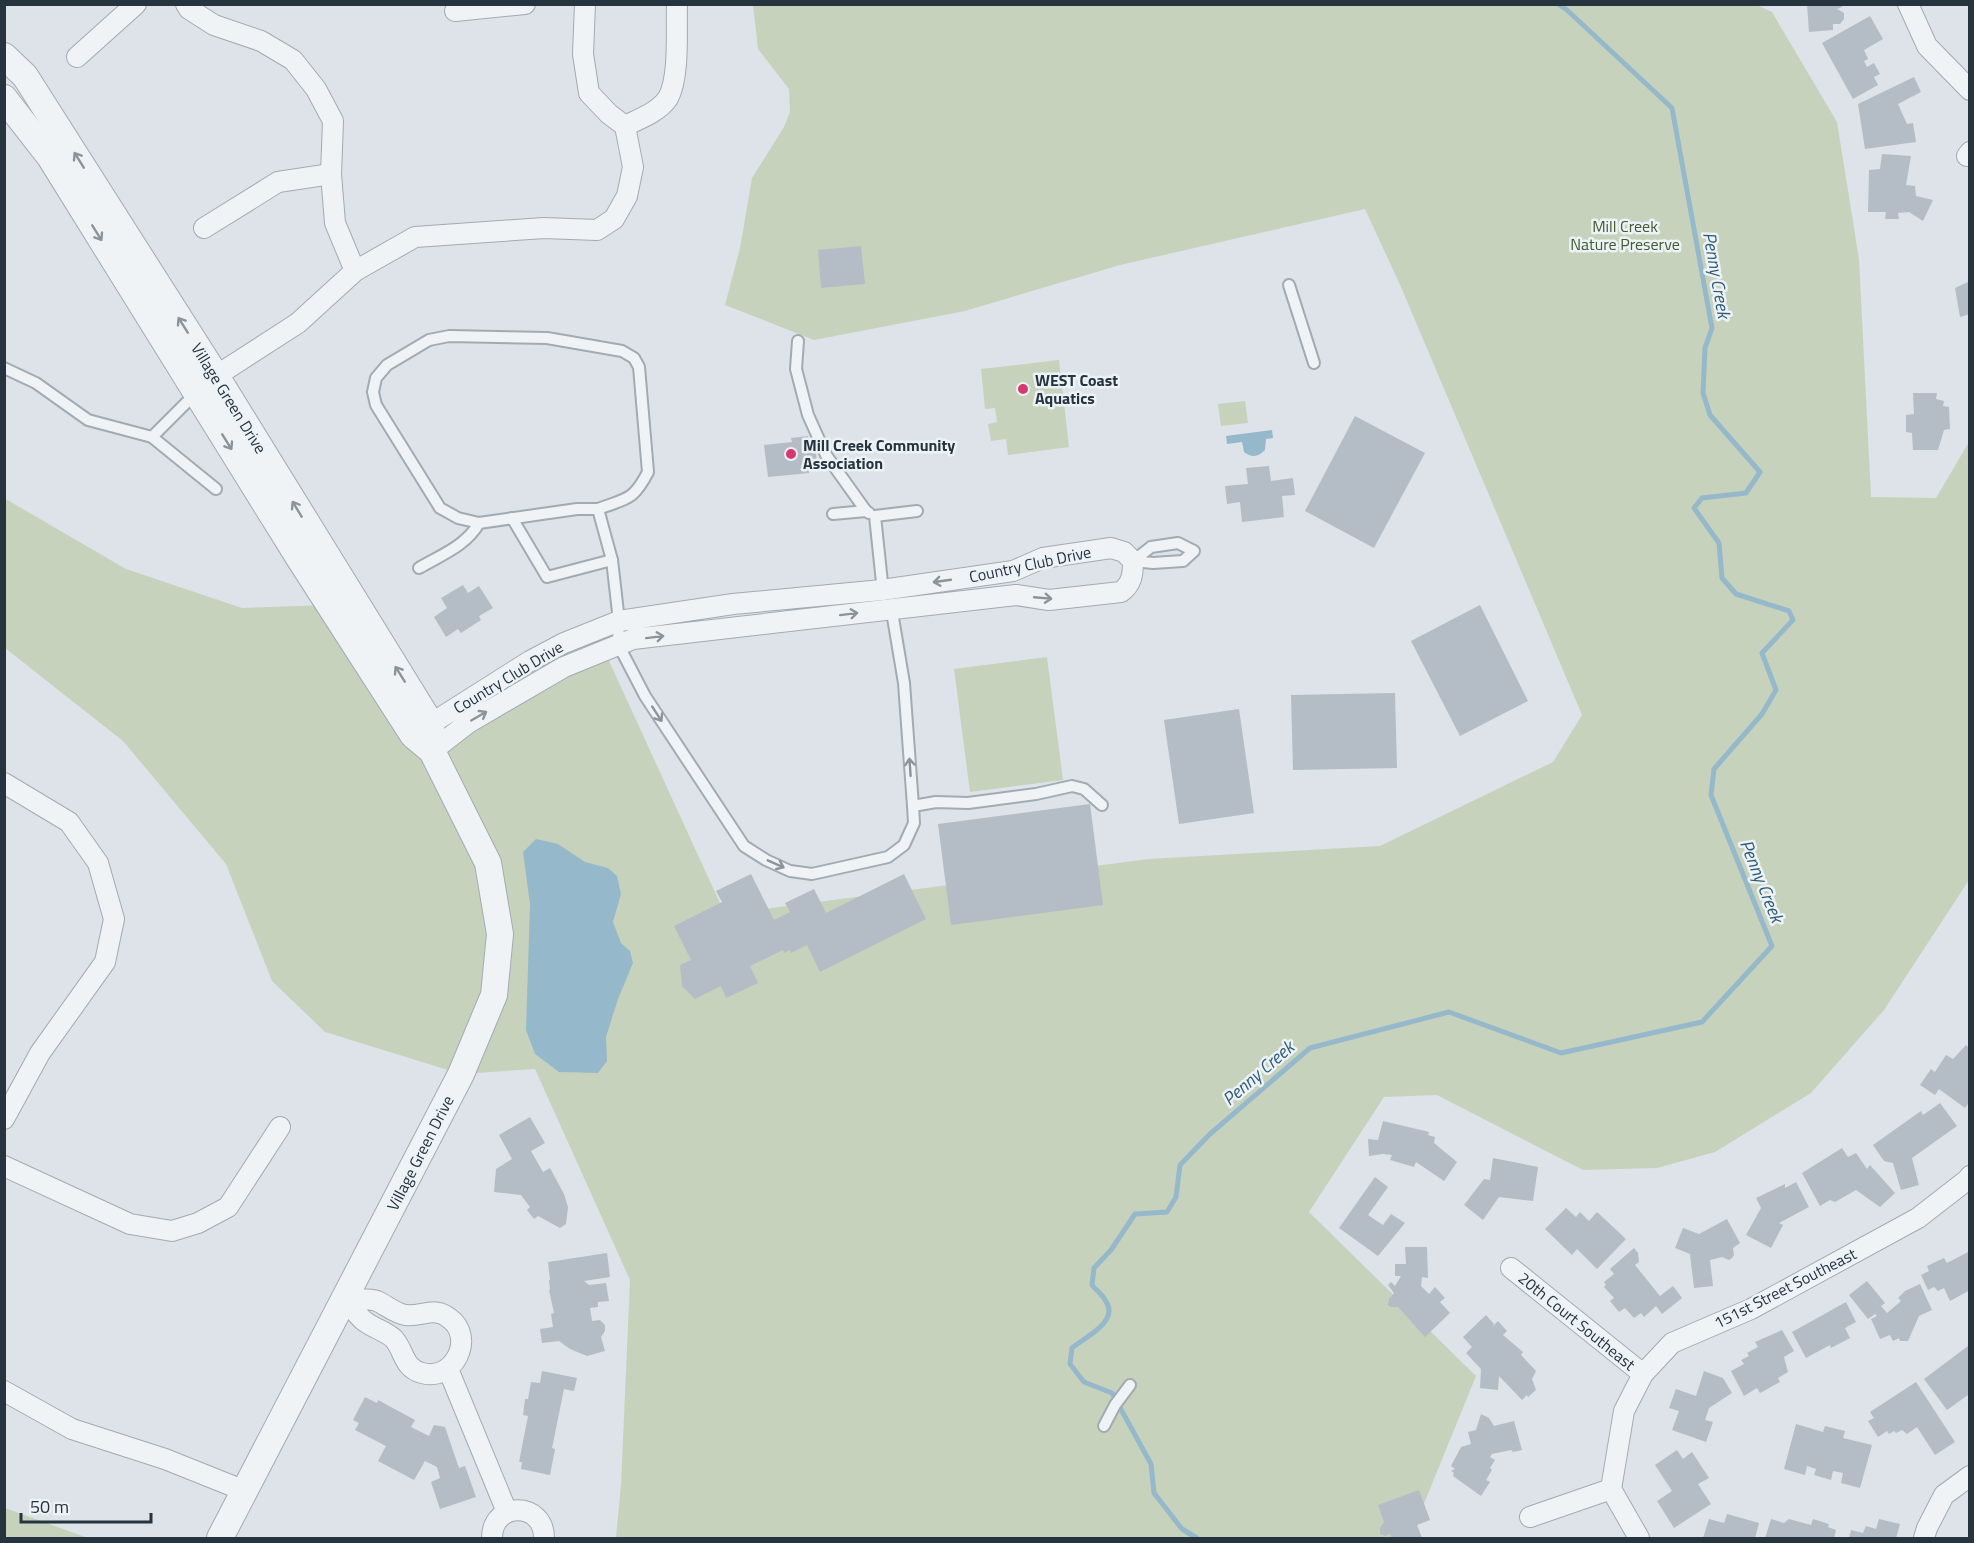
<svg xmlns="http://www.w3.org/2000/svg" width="1974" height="1543" viewBox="0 0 1974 1543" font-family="'Titillium Web',sans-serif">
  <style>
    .green { fill: #c7d2bd }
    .water { fill: #95b9cb }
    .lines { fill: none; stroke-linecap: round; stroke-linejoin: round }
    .stream { stroke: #95b9cb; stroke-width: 5 }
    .building { fill: #b4bdc5 }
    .service-casing { stroke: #a2abb2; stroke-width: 14 }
    .minor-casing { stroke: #a2abb2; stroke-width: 22 }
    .tertiary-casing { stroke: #a2abb2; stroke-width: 28 }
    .service { stroke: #f0f3f6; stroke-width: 10 }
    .minor { stroke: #f0f3f6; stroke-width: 20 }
    .tertiary { stroke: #f0f3f6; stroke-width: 26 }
    .oneway { stroke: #8a949a }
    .poi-dot { fill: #d7386d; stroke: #ecf2f5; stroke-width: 2 }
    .labels { text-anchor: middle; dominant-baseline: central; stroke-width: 5; stroke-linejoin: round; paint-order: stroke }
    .park-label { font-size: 16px; fill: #425c32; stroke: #ecf2f5 }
    .poi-label { font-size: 16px; font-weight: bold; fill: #25343f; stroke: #ecf2f5; text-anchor: start }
    .street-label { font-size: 16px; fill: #25343f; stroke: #ecf2f5 }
    .water-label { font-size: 18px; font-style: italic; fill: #2d5b76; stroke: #ecf2f5 }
  </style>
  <rect width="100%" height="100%" fill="#dde3e8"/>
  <g class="green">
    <path d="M753,5h1004l15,7 65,110 22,137 12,238 65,1 33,-56v438l-85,130 -73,83 -96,59 -58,16 -74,2 -146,-75 -53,2 -75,115 167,164 -66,162h-794l5,-53 9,-205 -95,-211 -74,5 -136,-42 -53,-51 -46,-117 -103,-123 -118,-93 -1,-150 122,71 116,39 88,-3 102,146 172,-101 121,264 424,-55 231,-13 173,-84 29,-47 -181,-428 -36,-78 -245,56 -155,46 -151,29 -89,-35 15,-57 12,-70 32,-51 6,-15 -1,-23 -31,-40z"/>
    <path d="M1059,360l10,87 -61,8 -2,-16 -15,2 -3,-17 9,-2 -2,-14 -10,1 -4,-40z"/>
    <path d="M1245,401l3,22 -27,3 -3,-22z"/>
    <path d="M1047,657l16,123 -93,12 -16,-123z"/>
    <path d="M4,1508h1l83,30h-83z"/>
  </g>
  <g class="water">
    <path d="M1272,430l1,8 -7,1 -1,11c-7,7 -13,8 -21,2l-2,-10 -15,2 -1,-8z"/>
    <path d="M536,839l22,5 27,18 23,6 9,8 4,18 -8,28 8,21 9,8 3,12 -15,36 -12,38 1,24 -9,12 -39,-1 -24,-18 -9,-24 4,-126 -7,-52z"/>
  </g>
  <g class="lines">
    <path class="stream" d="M1197,1538l-15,-9 -28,-36 -3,-29 -39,-71 -28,-11 -14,-18 2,-16c13,-11 49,-27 33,-48 -3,-6 -9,-10 -13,-15l2,-17 17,-18 24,-36 32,-2 9,-15 4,-32 30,-31 100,-86 139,-36 112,41 141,-31 70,-76 -61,-151 3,-26 48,-55 14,-24 -14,-37 31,-33 -4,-9 -53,-17 -14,-16 -3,-35 -25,-35 8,-10 44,-5 14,-21 -50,-57 -7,-22 2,-45 7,-20 -40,-220 -105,-98 -9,-6"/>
  </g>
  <g class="building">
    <path d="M1807,4h35v3l-5,2 7,4v6l-4,5h-7v6l-24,2z"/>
    <path d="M1870,16l13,23 -19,11 4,9 -4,2 3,6 7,-4 6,11 -6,3 4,8 -25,14 -31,-56z"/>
    <path d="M1914,77l7,15 -23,12 9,20 6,-1 3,19 -51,7 -7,-45z"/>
    <path d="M1882,154l29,2 -5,29 9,1 1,10 17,4 -10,21 -14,-9 -11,1 1,6h-14l1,-7h-18l1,-42 11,-1z"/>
    <path d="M861,246l4,38 -44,4 -3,-38z"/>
    <path d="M1970,281v33l-10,3 -5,-29z"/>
    <path d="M1913,393h24l-1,6 8,2 -1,5 6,1 1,22 -6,1 -6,20h-25l-1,-17 -6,-1v-17l8,-1z"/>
    <path d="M1355,416l70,37 -51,95 -69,-37z"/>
    <path d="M808,436l1,8h6l2,18 -9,1 1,10 -41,4 -4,-32 28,-3 -1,-4z"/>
    <path d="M1269,466l2,15 22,-3 2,17 -13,1 2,21 -42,5 -2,-20 -13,2 -2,-18 23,-2 -2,-16z"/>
    <path d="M463,585l5,8 11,-7 14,22 -14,8 2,4 -20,13 -3,-4 -12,8 -12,-20 13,-9 -6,-10z"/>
    <path d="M1480,605l48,96 -68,35 -49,-95z"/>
    <path d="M1395,693l2,75 -104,2 -2,-75z"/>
    <path d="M1239,709l15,104 -75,11 -15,-104z"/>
    <path d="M1090,804l13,101 -152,20 -13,-101z"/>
    <path d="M751,874l23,46 16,-8 -5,-9 29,-14 12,24 78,-39 22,45 -106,53 -13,-27 -16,8 -1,-3 -6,3 -1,-3 -33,16 8,17 -32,15 -5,-12 -26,13 -13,-13 -2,-21 11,-5 -17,-34 48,-24 -6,-11z"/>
    <path d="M1970,1044v57l-5,7 -26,-19 -4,6 -15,-10 11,-16 4,3 11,-17 7,4 13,-14 2,2z"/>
    <path d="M1940,1103l17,23 -45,32 7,27 -18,5 -8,-27 -9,-2 -11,-16 48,-34 2,4z"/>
    <path d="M530,1117l15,26 -14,8 12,21 7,-4 14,26 4,13 -2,17 -6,4 -22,-12 -4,3 -7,-9 3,-3 -9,-12 -27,-3 2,-23 16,-10 -13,-24z"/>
    <path d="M1383,1121l46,11 -1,3 7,2 -1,6 23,19 -13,19 -28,-19 -2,5 -24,-7 2,-5 -9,-1 -14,2 -1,-17 10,1z"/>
    <path d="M1842,1148l6,9 8,-4 11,16 3,-4 25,28 -15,14 -24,-17 -21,12 -5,-2 -10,6 -18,-33z"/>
    <path d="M1493,1158l45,9 -5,34 -34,-4 -16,23 -19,-15 20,-26 6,1z"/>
    <path d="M1375,1177l13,10 -20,28 15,10 8,-11 14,9 -27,33 -39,-28z"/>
    <path d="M1796,1182l13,25 -30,16 4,2 -12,23 -25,-13 15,-27 -5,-10 29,-14v4z"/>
    <path d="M1566,1208l10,9 4,-5 9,9 8,-9 29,27 -29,30 -20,-20 -5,6 -27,-26z"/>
    <path d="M1727,1219l13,24 -7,5 1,7 -2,3 -3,2 -7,-3 -12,3 3,26 -19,2 -4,-34 -15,-6 8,-20 16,6z"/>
    <path d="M1405,1247h22l1,31 -6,-1 -1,9 8,8 6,-7 10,11 -5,4 10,11 -25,24 -27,-30h-7l-3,-2 1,-6 5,-6 -6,-8 3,-3 4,4 6,-10h-6v-12h11z"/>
    <path d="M1634,1248l4,5 1,9 -4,3 25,31 13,-10 9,12 -20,16 -6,-8 -12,11 -3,-4 -7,5 -9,-10 -6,4 -9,-11 4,-3 -10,-11 2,-2 -2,-3 10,-8 -4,-5z"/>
    <path d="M1970,1251v39l-20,11 -6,-13 -6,3 -4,-4 -6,3 -7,-15 8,-4 -2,-5 17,-8 3,5z"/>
    <path d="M607,1253l3,24 -26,4 5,4 17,-2 3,18 -11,1v5l-8,1 2,13 8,-1 5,5v6l-4,6 4,14 -18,5 -17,-7 -11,-8 -17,2 -2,-14 13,-2 -2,-13 3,-1 -5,-23h1l-1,-10h1l-2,-18z"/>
    <path d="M1867,1281l18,22 -4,3 6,7 14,-12 -3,-3 7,-7 15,-7 12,26 -13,6 -11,25h-8l-1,-3 -6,3 -3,-6 -10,4 -9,-20 6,-3 -2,-2 -7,5 -19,-24z"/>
    <path d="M1846,1302l10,20 -11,6 5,10 -19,10 -1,-3 -24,13 -14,-26z"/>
    <path d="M1486,1315l8,9 -2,3 6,-6 9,10 -4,4 20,17 -2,3 15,16 -4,8 4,11 -8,7 -1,-2 -5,5 -23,-24 -1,14 -18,-2 1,-19 -15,-16 6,-6 -9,-10z"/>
    <path d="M1782,1330l12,21 -10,6 4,15 -10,6 2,4 -20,11 -3,-5 -13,8 -13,-25 13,-7 -3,-4 8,-4 -2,-3 11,-6 -3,-5z"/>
    <path d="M1968,1346l2,2v49l-2,-2 -21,15 -23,-31z"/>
    <path d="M542,1371l35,7 -3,13 -10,-2 -12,59 3,1 -5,26 -29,-6 1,-7h-3l9,-46 -5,-1 2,-16h3l3,-17 9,1z"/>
    <path d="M1704,1371l19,7 9,15 -23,15 -4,12 8,2 -7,20 -34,-12 7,-19 -10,-3 7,-19 20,7z"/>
    <path d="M1916,1382l39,60 -20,13 -18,-28 -10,7 -5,-4 -6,3 -2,-2 -5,3 -2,-3 -9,6 -10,-16 6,-3 -4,-6z"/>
    <path d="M365,1397l12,6 1,-3 37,20 -4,7 18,9 5,-11 11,2 14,41 6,-2 11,31 -36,12 -9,-27 9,-4 -3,-11 -12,-6 -11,19 -36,-19 8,-15 -31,-16 4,-7 -6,-3z"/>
    <path d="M1481,1414l8,4 5,8 20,-5 8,29 -9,2 -2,-2 -19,4 -2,3 5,3 -5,8 2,2 -6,10 4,2 -9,14 -28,-20 1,-3 -3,-2 4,-2 -4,-3 10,-19 10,-3 -3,-12 8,-2z"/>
    <path d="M1796,1424l27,8 2,-6 20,5 -2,7 29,7 -12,43 -19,-5 2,-10 -10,-2 -2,9 -17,-5 2,-6 -9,-3 -2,9 -21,-6z"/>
    <path d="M1677,1450l6,9 9,-7 17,26 -11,6 13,20 -37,24 -17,-27 15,-10 -17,-26z"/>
    <path d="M1419,1490l11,30 -13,5 5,13h-30l-2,-4 -5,2 -5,-2v-6l4,-6 -6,-17z"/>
    <path d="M1727,1514l32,9 -4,15h-52l6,-19 15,4z"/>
    <path d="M1771,1519l13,4 5,-4 22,6 2,-6 16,5 -1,3 8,3 -2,8h-69z"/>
    <path d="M1879,1519l21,5 -4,14h-47l2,-8 12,3 3,-7 10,3z"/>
  </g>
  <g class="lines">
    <defs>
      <g id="service">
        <path d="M1289,285l25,78"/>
        <path d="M798,341l-2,28 12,46 18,40 40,56"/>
        <path d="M4,368l32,15 52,37 64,17 44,-44"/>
        <path d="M152,437l64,52"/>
        <path d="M598,509h-21l-98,14 -21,-5 -18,-10 -64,-103 -3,-13 3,-14 11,-13 42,-25 20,-4 98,2 75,13 12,7 5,9 9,105c-15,29 -21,26 -50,37l14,51 7,61 -1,23 27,52 99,150 22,14 24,11 22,3 76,-17 16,-12 10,-22 -1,-17 -9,-123 -13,-77"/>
        <path d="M833,514l33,-3 3,2"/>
        <path d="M512,518l35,59 65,-17"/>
        <path d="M1178,543l16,8 -11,10 -30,2 -20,-2 18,-14z"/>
        <path d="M419,568c22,-13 47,-22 60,-45"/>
        <path d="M883,592l-8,-76 42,-5"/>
        <path d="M913,806l23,-4 32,1 68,-9 36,-8 12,3 18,16"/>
        <path d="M1104,1426l11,-21 15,-20"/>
      </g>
      <g id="minor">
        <path d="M186,4l3,5 25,16 47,16 32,19 23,29 17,32 -2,53 4,49 20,48"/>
        <path d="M1908,4l19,42 43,44"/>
        <path d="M455,11l70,-7"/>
        <path d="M77,57l59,-53"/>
        <path d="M625,126c14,-7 34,-14 43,-28 12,-21 8,-69 9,-94"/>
        <path d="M1967,156l3,-4"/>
        <path d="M204,228l74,-46 53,-8"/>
        <path d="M216,376l82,-53 57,-52 60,-34 129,-9 53,2 17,-11 13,-23 6,-29 -8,-41 -16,-12 -20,-21 -6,-39 2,-50"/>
        <path d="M421,730l109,-69 34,-18 55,-22 114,-17 149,-14 131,-19 30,-13 68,-10 13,4 9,9c0,13 -1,23 -12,31l-72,8 -33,-5 -383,44 -69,28 -96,56 -36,28"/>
        <path d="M4,783l65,39 29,41 16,56 -9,43 -65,91 -36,66"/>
        <path d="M4,1166l126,58 42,7 26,-8 30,-16 52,-80"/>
        <path d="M1511,1268l132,106"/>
        <path d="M345,1299c10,1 23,-1 32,2 9,4 19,13 29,14 16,2 28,-9 43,3 27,19 5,64 -27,55 -19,-5 -17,-21 -28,-34 -8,-8 -22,-11 -31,-19 -7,-6 -12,-14 -18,-21z"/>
        <path d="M448,1369l59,143"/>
        <path d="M4,1391l68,38 93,30 80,32"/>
        <path d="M1611,1489l13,-78 19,-37 29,-31 79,-34 167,-91 49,-38 3,-4"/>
        <path d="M1611,1489l28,49"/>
        <path d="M1530,1517l81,-28"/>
        <path d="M492,1538c0,-37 52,-37 52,0"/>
        <path d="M1924,1538l3,-10 17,-33 26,-19"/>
      </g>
      <g id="tertiary">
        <path d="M4,56l21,20 191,300 215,348 1,27"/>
        <path d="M4,98l46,59 249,401 114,177 19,16 56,112 12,71 -6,61 -33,79 -241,464"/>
      </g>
    </defs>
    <use href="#service" class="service-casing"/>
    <use href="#minor" class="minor-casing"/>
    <use href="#tertiary" class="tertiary-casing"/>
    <use href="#service" class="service"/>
    <use href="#minor" class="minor"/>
    <use href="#tertiary" class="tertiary"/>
  </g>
  <defs><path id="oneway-shaft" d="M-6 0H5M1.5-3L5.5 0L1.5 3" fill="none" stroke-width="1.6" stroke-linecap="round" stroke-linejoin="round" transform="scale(1.5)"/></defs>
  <g class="oneway">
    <use href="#oneway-shaft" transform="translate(79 160) rotate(-122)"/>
    <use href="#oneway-shaft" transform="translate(97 233) rotate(58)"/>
    <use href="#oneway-shaft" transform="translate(183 325) rotate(-122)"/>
    <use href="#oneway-shaft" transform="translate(227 442) rotate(58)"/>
    <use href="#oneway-shaft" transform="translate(297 509) rotate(-121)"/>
    <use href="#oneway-shaft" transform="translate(942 581) rotate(172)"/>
    <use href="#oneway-shaft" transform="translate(1043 598) rotate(5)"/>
    <use href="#oneway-shaft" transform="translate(849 614) rotate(-7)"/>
    <use href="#oneway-shaft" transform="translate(655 637) rotate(-7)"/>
    <use href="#oneway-shaft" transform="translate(400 674) rotate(-122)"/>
    <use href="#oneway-shaft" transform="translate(657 714) rotate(57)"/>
    <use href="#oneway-shaft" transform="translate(479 716) rotate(-30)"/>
    <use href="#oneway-shaft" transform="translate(910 767) rotate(-94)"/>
    <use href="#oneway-shaft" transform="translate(776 864) rotate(24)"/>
  </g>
  <g class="poi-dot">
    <circle cx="1023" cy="389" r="6"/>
    <circle cx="791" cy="454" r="6"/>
  </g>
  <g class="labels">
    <g class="park-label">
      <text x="1625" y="226">Mill Creek<tspan x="1625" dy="18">Nature Preserve</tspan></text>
    </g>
    <g class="poi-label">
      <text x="1035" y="380">WEST Coast<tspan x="1035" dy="18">Aquatics</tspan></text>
      <text x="803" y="445">Mill Creek Community<tspan x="803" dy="18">Association</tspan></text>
    </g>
    <g class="street-label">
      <text transform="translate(229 398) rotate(58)">Village Green Drive</text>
      <text transform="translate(1030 564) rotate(-12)">Country Club Drive</text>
      <text transform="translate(508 677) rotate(-31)">Country Club Drive</text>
      <text transform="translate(420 1153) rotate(-63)">Village Green Drive</text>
      <text transform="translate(1785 1288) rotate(-27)">151st Street Southeast</text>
      <text transform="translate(1577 1321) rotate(39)">20th Court Southeast</text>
    </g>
    <g class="water-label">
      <text transform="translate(1717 275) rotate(80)">Penny Creek</text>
      <text transform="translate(1762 881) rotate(68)">Penny Creek</text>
      <text transform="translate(1258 1073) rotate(-41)">Penny Creek</text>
    </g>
  </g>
  <rect width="1974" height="1543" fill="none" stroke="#25343f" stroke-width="12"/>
  <path d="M21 1513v9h130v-9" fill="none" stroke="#25343f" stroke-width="3"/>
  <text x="30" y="1513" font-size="18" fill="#25343f" stroke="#ecf2f5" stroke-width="4.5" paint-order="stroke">50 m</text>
</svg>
